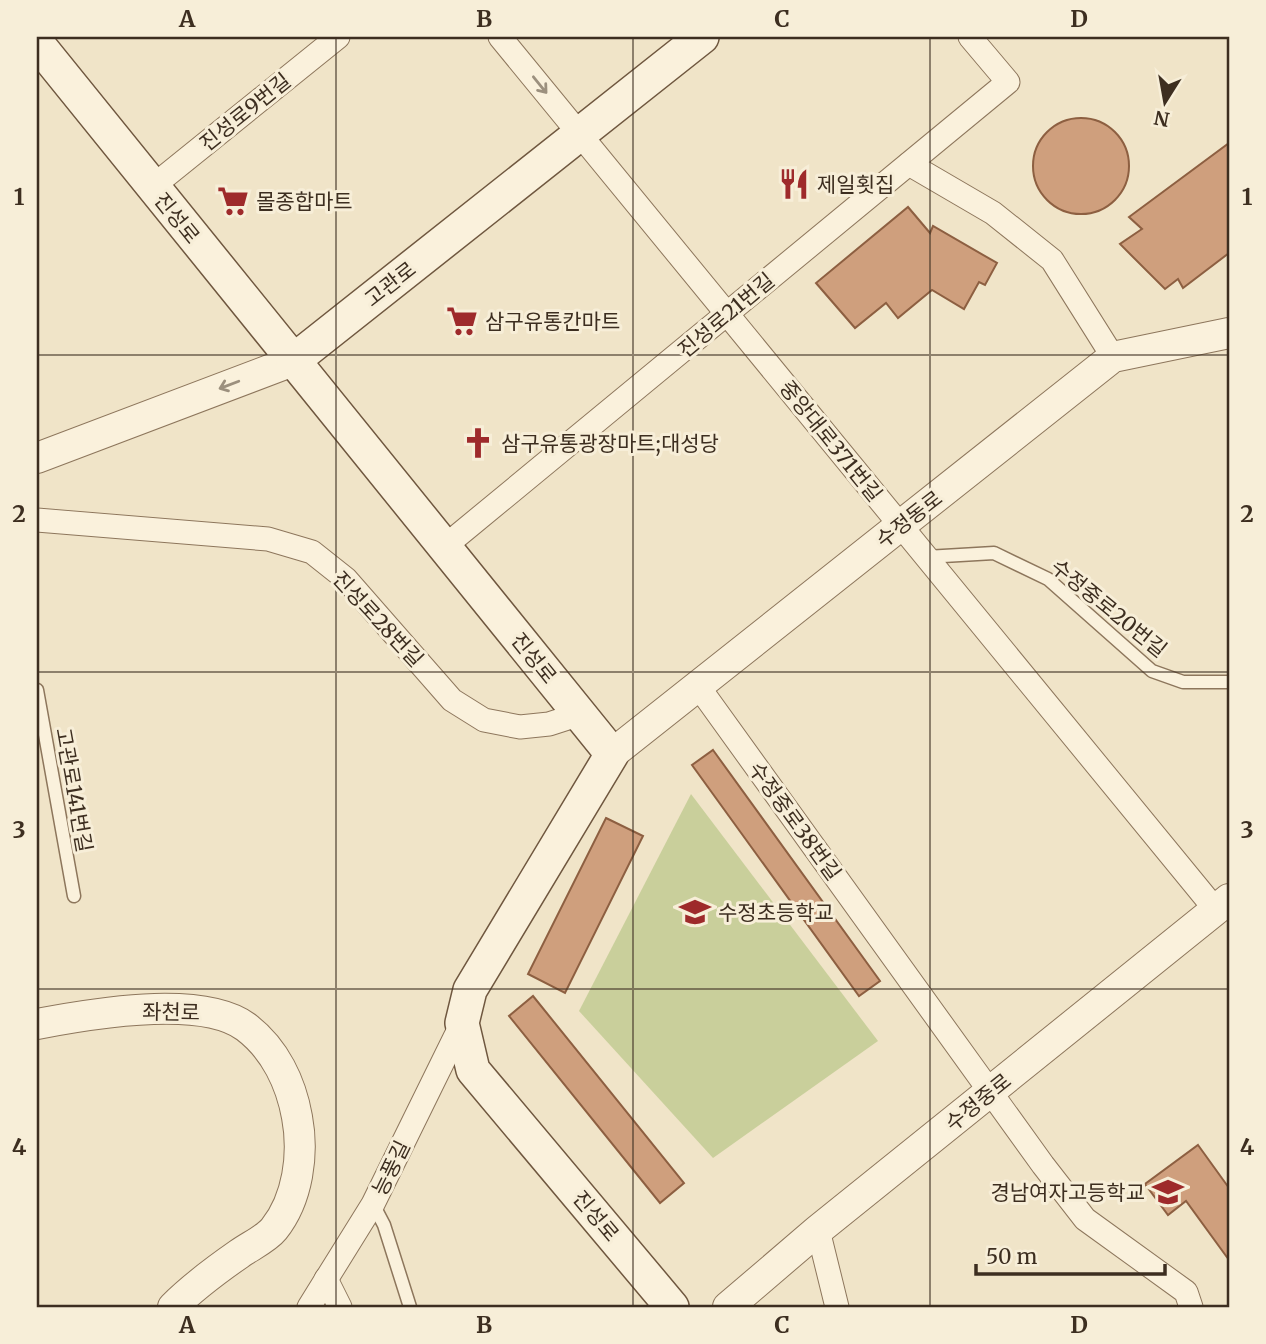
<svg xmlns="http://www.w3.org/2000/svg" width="1266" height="1344" viewBox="0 0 1266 1344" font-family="Merriweather,'Noto Sans KR',serif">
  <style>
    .green { fill: #c9cf9b }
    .building { fill: #cf9f7d; stroke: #8d5f41; stroke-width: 2 }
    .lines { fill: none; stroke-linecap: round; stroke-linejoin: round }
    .service-casing { stroke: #8d765c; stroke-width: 15 }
    .minor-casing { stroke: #8d765c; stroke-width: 25 }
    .tertiary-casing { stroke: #8d765c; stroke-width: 32 }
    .secondary-casing { stroke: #6f573f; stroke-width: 36 }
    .service { stroke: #faf1dc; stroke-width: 12 }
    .minor { stroke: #faf1dc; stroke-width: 23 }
    .tertiary { stroke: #faf1dc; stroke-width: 30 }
    .secondary { stroke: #faf1dc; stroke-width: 33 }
    .oneway { stroke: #9c907e }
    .grid { fill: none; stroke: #3d2e20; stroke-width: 2; stroke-opacity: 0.55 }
    .labels { text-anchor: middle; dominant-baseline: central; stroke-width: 6; stroke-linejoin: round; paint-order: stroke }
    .street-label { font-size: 21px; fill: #3d2e20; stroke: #f7eed8 }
    .poi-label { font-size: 21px; fill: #3d2e20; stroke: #f7eed8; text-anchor: start }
    .neatline { fill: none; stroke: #3d2e20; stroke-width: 2.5 }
    .grid-label { font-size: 23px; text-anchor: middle; font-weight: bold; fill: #3d2e20 }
  </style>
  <rect width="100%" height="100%" fill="#f0e4c8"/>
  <path class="green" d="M691,794l187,247 -165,117 -134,-147z"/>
  <g class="building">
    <circle cx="1081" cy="166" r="48"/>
    <path d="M1229,143v110l-46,35 -5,-9 -13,10 -45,-45 22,-15 -13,-12z"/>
    <path d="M908,207l22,26 3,-7 64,37 -12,22 -6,-3 -15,27 -32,-19 -34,28 -12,-15 -31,25 -39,-45z"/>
    <path d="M713,750l167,231 -21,15 -167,-231z"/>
    <path d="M606,818l37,18 -78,157 -37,-19z"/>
    <path d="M533,996l151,187 -24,20 -151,-187z"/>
    <path d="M1198,1145l31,43v72l-43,-59 -18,14 -23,-31z"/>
  </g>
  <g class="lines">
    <defs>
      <g id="service">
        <path d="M926,557l68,-4 54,26 104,92 31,11h46"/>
        <path d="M37,690l37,206"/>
        <path d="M373,1204l11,21 26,82"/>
      </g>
      <g id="minor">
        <path d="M500,37l715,872"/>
        <path d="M909,164l84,49 59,47 61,97"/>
        <path d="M152,187l186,-150"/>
        <path d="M37,520l231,19 44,13 34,27 106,121 32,20 36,7 29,-3 31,-10"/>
        <path d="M444,547l564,-465 -38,-45"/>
        <path d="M698,686l345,479 42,54 101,73 5,15"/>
        <path d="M818,1230l19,77"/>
        <path d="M326,1279l14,28"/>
        <path d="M309,1307l64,-103 89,-181"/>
      </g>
      <g id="tertiary">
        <path d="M37,458l256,-97"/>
        <path d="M612,754l501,-397 116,-24"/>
        <path d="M37,1024c52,-10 164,-30 209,3 29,22 45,56 51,90 7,37 1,82 -23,112 -8,10 -24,17 -35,25 -23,16 -46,33 -66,53"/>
        <path d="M728,1307l90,-77 411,-331"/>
      </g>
      <g id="secondary">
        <path d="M37,43l575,711 -142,236 -8,33 11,47 199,237"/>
        <path d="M293,361l409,-324"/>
      </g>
    </defs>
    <use href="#service" class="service-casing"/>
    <use href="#minor" class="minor-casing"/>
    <use href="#tertiary" class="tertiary-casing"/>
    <use href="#secondary" class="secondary-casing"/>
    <use href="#service" class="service"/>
    <use href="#minor" class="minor"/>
    <use href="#tertiary" class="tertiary"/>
    <use href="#secondary" class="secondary"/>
  </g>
  <defs><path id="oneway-shaft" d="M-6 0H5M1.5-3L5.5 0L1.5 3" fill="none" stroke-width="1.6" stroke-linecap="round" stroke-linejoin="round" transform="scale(1.75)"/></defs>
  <g class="oneway">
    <use href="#oneway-shaft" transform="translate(540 85) rotate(51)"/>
    <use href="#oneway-shaft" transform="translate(229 385) rotate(159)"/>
  </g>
  <path class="grid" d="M336,37v1270M633,37v1270M930,37v1270M37,355h1192M37,672h1192M37,989h1192"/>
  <defs>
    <symbol id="restaurant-bare" viewBox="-9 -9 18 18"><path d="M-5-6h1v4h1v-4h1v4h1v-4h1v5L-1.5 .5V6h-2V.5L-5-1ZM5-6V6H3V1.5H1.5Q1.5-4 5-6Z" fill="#9e2a2b" stroke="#f7eed8" stroke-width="2.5" paint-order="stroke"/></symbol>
    <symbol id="supermarket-bare" viewBox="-9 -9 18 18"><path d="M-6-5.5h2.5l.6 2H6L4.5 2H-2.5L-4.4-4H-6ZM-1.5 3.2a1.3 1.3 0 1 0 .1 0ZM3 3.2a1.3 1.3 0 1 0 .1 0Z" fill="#9e2a2b" stroke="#f7eed8" stroke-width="2.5" paint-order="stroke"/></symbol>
    <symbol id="church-bare" viewBox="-9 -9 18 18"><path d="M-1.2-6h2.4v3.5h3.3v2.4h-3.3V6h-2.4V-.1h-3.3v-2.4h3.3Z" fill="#9e2a2b" stroke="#f7eed8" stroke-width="2.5" paint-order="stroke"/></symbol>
    <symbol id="school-bare" viewBox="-9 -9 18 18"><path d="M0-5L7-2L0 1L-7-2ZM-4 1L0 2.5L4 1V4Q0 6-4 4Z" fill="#9e2a2b" stroke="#f7eed8" stroke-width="2.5" paint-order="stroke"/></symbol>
  </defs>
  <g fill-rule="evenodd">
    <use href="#restaurant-bare" x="772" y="162" width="44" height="44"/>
    <use href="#supermarket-bare" x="211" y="179" width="44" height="44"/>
    <use href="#supermarket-bare" x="440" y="299" width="44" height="44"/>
    <use href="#church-bare" x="456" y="421" width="44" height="44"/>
    <use href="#school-bare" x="673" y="890" width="44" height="44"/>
    <use href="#school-bare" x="1146" y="1170" width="44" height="44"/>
  </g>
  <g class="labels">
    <g class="street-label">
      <text transform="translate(245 112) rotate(-39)">진성로9번길</text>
      <text transform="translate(177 218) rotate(51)">진성로</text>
      <text transform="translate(390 284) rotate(-38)">고관로</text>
      <text transform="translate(726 315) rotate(-40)">진성로21번길</text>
      <text transform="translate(831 441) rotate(51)">중앙대로371번길</text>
      <text transform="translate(909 519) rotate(-38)">수정동로</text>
      <text transform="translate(1109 608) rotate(39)">수정중로20번길</text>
      <text transform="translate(378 619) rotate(47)">진성로28번길</text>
      <text transform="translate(534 658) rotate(51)">진성로</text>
      <text transform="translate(74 790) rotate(80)">고관로141번길</text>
      <text transform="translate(795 821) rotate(54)">수정중로38번길</text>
      <text transform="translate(171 1012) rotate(1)">좌천로</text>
      <text transform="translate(978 1102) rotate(-39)">수정중로</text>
      <text transform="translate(391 1168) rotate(-64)">능풍길</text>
      <text transform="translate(596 1216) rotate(50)">진성로</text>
    </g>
    <g class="poi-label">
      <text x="817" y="184">제일횟집</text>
      <text x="256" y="201">몰종합마트</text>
      <text x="485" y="321">삼구유통칸마트</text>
      <text x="501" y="443">삼구유통광장마트;대성당</text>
      <text x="718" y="912">수정초등학교</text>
      <text x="1145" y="1192" text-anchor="end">경남여자고등학교</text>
    </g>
  </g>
  <rect width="1266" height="1344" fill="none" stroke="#f7eed8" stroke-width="77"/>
  <g transform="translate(1165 102) rotate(191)" stroke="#f7eed8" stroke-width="5" paint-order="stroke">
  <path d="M0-5L12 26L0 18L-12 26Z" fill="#3d2e20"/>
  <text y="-10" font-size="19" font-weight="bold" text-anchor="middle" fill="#3d2e20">N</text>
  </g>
  <path d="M976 1264v10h189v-10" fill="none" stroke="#3d2e20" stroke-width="3.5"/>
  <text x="986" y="1264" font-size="21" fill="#3d2e20" stroke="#f7eed8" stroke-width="5" paint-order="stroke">50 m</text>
  <rect x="38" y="38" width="1190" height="1268" class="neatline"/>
  <g class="grid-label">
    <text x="187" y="27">A</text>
    <text x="484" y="27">B</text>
    <text x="782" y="27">C</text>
    <text x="1079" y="27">D</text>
    <text x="19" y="205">1</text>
    <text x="1247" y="205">1</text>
    <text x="19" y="522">2</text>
    <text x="1247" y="522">2</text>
    <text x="19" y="838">3</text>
    <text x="1247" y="838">3</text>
    <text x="19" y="1155">4</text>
    <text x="1247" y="1155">4</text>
    <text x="187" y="1333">A</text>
    <text x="484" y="1333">B</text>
    <text x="782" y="1333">C</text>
    <text x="1079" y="1333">D</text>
  </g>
</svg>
